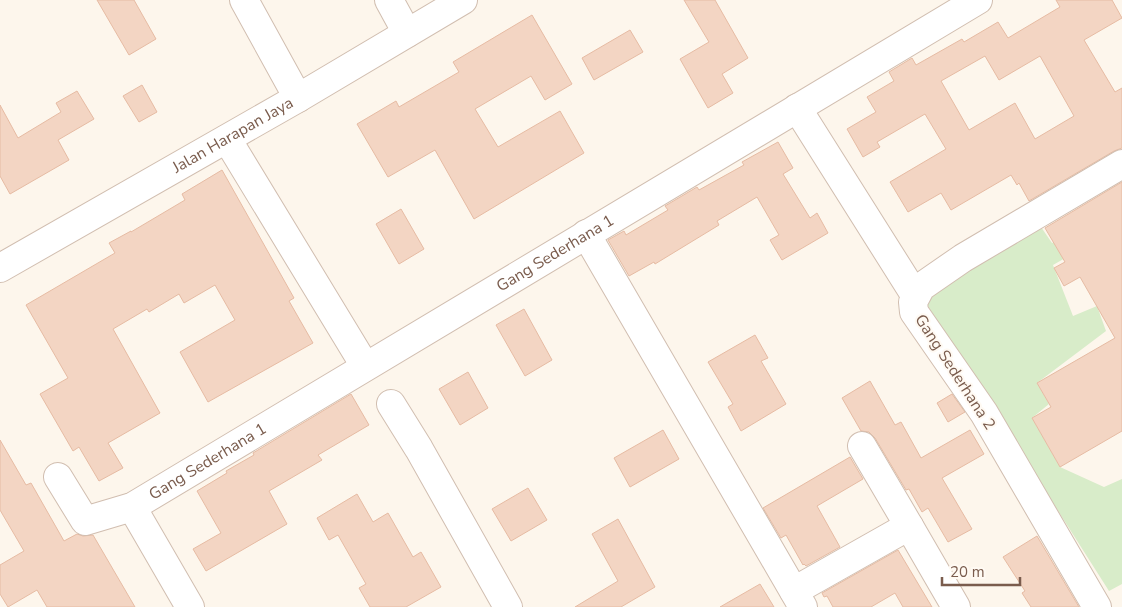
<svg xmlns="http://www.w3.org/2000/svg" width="1122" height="607" viewBox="0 0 1122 607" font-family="'Nunito Sans',sans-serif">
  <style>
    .green { fill: #d8ecc9 }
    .building { fill: #f3d5c3; stroke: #e6bba3; fill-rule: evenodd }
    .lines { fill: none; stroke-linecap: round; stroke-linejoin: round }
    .minor-casing { stroke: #d1beb0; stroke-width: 30 }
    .minor { stroke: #fff; stroke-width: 28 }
    .labels { text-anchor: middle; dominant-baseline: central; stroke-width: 4; stroke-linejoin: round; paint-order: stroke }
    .street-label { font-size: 16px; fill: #7a5c4d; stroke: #fffaf3 }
  </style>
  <rect width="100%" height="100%" fill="#fdf6ec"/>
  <path class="green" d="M1041,227l11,16 21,-12 8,18 -28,16 20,51 24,-10 9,25 -69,52 12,21 -17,14 28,49 44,20 18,-8v105l-13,7 -187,-294z"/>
  <g class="building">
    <path d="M97,0h37l22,39 -27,16z"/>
    <path d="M684,0h31l33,58 -26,16 11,19 -25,15 -28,-49 29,-17z"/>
    <path d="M1056,0h56l10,18 -38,22 31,52 7,-4v60l-8,3 -85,50 -10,-18 -2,2 -6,-10 -60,35 -10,-17 -33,19 -18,-30 56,-33 -21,-35 -48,28 3,5 -17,10 -16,-28 29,-17 -9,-15 27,-16 -5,-9 23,-14 4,7 46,-26 2,3 34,-20 10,16 52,-31zM985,56l14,24 41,-24 34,60 -39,23 -20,-36 -46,27 -28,-49z"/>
    <path d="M532,15l40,69 -27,16 -14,-24 -56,33 23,38 62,-36 24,42 -110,66 -39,-69 -47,27 -31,-53 39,-23 3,6 60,-35 -6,-10z"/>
    <path d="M630,30l13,22 -49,28 -12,-22z"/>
    <path d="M142,85l15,27 -18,10 -16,-26z"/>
    <path d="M77,91l17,28 -36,21 11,20 -59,34 -10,-18v-71l18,33 43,-26 -5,-9z"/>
    <path d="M778,142l15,26 -10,6 27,44 7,-5 11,20 -46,27 -12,-20 9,-5 -22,-38 -40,24 2,4 -64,39 -1,-2 -25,14 -21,-36 16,-9 2,4 42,-25 -3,-4 32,-19 2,3 45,-25 -2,-3z"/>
    <path d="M222,170l72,128 -5,3 24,42 -105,59 -28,-50 55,-32 -20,-35 -31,18 -5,-9 -30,18 -2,-3 -34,20 47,84 -52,30 15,25 -24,13 -20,-34 -6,4 -33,-57 28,-16 -42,-73 89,-52 -6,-10 22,-12v1l54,-32 -3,-6z"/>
    <path d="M1122,182v249l-62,36 -28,-49 19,-11 -14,-24 78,-45 -35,-61 -16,9 -10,-18 11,-6 -20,-34z"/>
    <path d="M401,209l23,40 -25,15 -23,-40z"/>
    <path d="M524,309l28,51 -27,16 -29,-51z"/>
    <path d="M755,335l13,23 -7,3 25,43 -45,27 -13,-24 5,-3 -25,-42z"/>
    <path d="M468,372l20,36 -28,17 -21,-36z"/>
    <path d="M870,381l25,44 6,-3 20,36 49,-28 14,24 -42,24 30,51 -24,13 -20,-34 -6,4 -13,-23 -3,1 -31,-52 -6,-6 -8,-1 -19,-33z"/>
    <path d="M351,394l18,31 -51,30 4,5 -53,31 18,33 -81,47 -13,-22 28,-16 -24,-42 30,-18 -1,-2 28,-16 -1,-2z"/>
    <path d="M952,394l13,18 -17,10 -11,-19z"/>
    <path d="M663,430l16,29 -49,28 -16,-29z"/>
    <path d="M0,440l26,45 5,-2 33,58 13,-7 6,2 10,-1 42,72h-88l-10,-17 -29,17 -8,-13v-29l24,-14 -24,-41z"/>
    <path d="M850,457l13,22 -46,27 23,41 -34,19 -2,-2 -1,1 -17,-30 -5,3 -18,-30z"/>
    <path d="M528,488l19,32 -36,21 -19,-32z"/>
    <path d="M357,494l16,28 15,-9 25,44 8,-5 20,35 -35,20h-36l-11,-19 7,-4 -28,-49 -9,5 -12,-22z"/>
    <path d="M618,519l37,68 -34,20h-46l43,-26 -26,-47z"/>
    <path d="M1037,536l42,71h-48l-9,-14 3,-2 -22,-34z"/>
    <path d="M898,550l34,57h-29l-8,-14 -24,14h-38l-6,-11 -3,1 -2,-4z"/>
    <path d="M760,584l14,23h-54z"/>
  </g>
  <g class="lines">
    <defs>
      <g id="minor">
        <path d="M244,0l54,98"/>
        <path d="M389,0l18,33"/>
        <path d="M797,108l118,187"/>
        <path d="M227,139l138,227"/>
        <path d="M586,234l217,373"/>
        <path id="s1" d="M0,268l298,-170 165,-98"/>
        <path d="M391,404l28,45 89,158"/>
        <path id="s2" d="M58,477l27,44 47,-14 846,-507"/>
        <path d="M132,507l58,100"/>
        <path d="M909,526l47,81"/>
        <path d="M794,591l115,-65 -47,-80"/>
        <path d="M1097,607l-113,-194 -70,-101 -1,-10 8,-15 42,-29 159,-94"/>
      </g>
    </defs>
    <use href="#minor" class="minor-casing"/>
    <use href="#minor" class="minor"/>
  </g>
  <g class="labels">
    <g class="street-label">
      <text stroke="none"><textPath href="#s1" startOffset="268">Jalan Harapan Jaya</textPath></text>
      <text stroke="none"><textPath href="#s2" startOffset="594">Gang Sederhana 1</textPath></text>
      <text transform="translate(955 372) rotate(57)">Gang Sederhana 2</text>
      <text stroke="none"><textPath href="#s2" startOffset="189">Gang Sederhana 1</textPath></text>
    </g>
  </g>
  <path d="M942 577v8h78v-8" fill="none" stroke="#7a5c4d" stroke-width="2.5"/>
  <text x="950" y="577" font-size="15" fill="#7a5c4d" stroke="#fffaf3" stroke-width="4" paint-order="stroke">20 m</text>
</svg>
